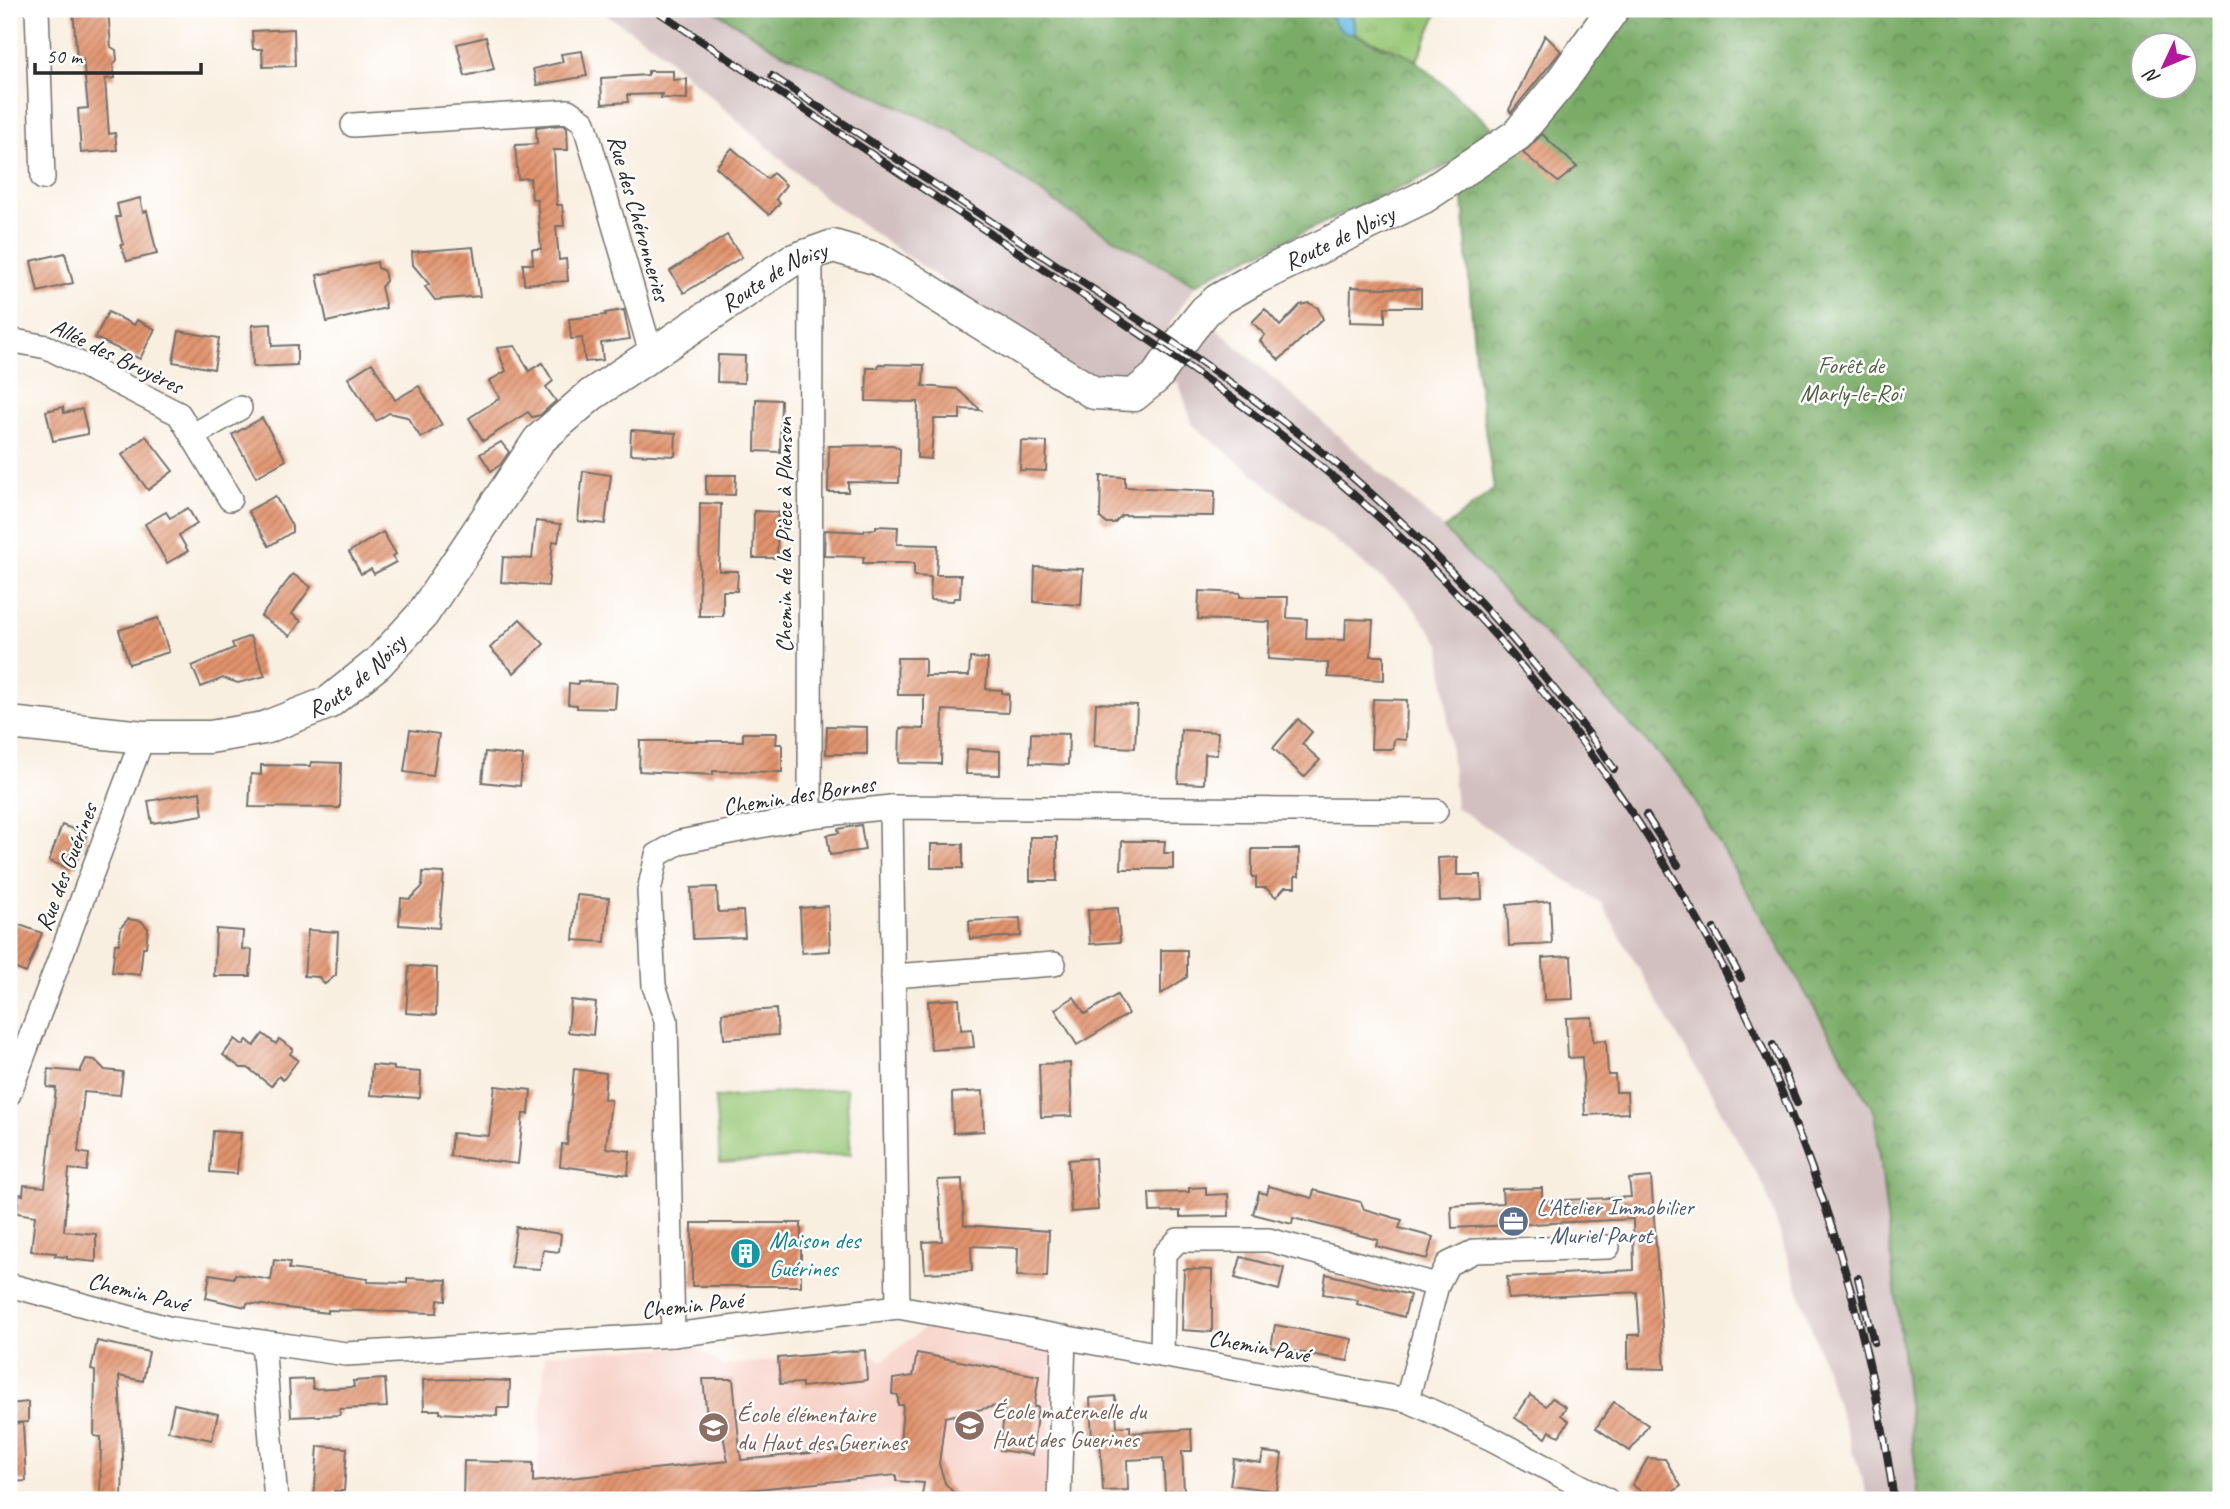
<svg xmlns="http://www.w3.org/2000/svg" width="2230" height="1509" viewBox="0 0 2230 1509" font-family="Caveat,sans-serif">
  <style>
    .built { fill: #f7d1c8 }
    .industrial { fill: #d2bfc0 }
    .grass { fill: url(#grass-tufts); stroke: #627950; stroke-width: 2 }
    .forest { fill: url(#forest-crowns); stroke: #526c49; stroke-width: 2; fill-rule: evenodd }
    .pitch { fill: #98c776; stroke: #627950; stroke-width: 2 }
    .water { fill: url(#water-ripples); stroke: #477286; stroke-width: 2 }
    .building { fill: url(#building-hatch) }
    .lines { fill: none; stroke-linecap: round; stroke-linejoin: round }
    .street-casing { stroke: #73706b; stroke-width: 26 }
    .secondary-casing { stroke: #73706b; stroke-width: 35 }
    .street { stroke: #fff; stroke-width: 23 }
    .secondary { stroke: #fff; stroke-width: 32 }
    .rail-casing { stroke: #2b2b2b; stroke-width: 8 }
    .rail { stroke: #fff; stroke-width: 5; stroke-dasharray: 16; stroke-linecap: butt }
    .labels { text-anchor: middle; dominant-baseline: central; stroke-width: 5; stroke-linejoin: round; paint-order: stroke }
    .street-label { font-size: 24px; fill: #2b2b2b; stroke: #fff }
    .park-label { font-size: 24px; fill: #516245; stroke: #fff }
    .service-label { font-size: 24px; fill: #4e5e75; stroke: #fff; text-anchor: start }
    .culture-label { font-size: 24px; fill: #0d838f; stroke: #fff; text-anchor: start }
    .education-label { font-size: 24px; fill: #785e54; stroke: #fff; text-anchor: start }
  </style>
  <defs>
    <pattern id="grass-tufts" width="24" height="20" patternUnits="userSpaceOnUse" patternTransform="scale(1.75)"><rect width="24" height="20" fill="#98c776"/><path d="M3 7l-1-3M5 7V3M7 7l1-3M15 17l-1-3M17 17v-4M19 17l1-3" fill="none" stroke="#7ca261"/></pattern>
    <pattern id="forest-crowns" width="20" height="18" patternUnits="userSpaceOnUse" patternTransform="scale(1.75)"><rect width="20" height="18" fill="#7aac67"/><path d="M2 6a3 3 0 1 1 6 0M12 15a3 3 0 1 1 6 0" fill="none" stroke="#648c55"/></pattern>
    <pattern id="water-ripples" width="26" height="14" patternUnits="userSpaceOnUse" patternTransform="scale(1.75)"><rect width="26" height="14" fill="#63b9e0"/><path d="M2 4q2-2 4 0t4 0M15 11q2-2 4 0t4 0" fill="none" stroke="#5297b6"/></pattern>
    <pattern id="building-hatch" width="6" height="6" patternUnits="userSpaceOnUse" patternTransform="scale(1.75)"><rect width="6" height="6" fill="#e1936d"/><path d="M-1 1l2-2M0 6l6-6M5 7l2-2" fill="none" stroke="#b7785a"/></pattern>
  </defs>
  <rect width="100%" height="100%" fill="#fff"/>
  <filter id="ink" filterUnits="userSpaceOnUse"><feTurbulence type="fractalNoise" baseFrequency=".0143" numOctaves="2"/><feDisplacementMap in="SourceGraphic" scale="14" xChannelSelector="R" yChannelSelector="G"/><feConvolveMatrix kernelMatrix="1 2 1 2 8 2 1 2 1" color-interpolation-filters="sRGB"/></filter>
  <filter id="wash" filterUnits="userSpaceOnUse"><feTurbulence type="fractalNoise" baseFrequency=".00686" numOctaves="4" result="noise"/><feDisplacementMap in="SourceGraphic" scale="28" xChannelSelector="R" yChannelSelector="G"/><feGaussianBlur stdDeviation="1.57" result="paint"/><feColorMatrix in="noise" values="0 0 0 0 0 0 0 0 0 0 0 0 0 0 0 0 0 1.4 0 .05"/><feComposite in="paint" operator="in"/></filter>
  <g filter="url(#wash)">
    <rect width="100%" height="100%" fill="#f9efe1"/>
    <path class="built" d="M930,1324l122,23 -4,153h-117v-6l-21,-5 -110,11h-265l10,-146 149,-8 29,20 142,-16 17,11z"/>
    <path class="industrial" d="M598,9h114l67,42 175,81 124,86 118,67 -27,40 30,24 17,-21 228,201 238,250 193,334 44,387h-50l-105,-314 -163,-283 -145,-96 -15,-162 -34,-46 -214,-174 -14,-41 -39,-23 -18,16 -20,4 -46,-21 -229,-160 -174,-155z"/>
    <path class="grass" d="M1352,9h87l-22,52c-20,-11 -41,-18 -62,-27z"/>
    <path class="forest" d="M712,9h640l3,25 31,14 14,3 17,10 86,76 95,-128h623v1491h-302l-44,-387 -193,-334 -238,-250 50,-40 -19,-130 -15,-199 -245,113 -19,12 -118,-67 -124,-86 -175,-81zM2142,46h42v42h-42z"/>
    <path class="pitch" d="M846,1088l5,66 -131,9 -5,-65z"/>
    <path class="water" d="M1327,9h25l3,25c-19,-1 -20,-11 -28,-25z"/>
    <g id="blocks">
      <g class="building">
        <path d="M73,9h35l3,38 5,3 1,10 -4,5 2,13 -10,1 4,55 6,-1 2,17 -36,3 -3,-44 10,-1 -5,-49h-6z"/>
        <path d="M294,29l1,37 -32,1 -1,-18h-9l-1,-18z"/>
        <path d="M1545,35l16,16 -50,62 -2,-3z"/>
        <path d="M486,37l8,32 -29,7 -8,-32z"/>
        <path d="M582,51l5,25 -50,9 -4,-16 30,-7 -2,-8z"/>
        <path d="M648,71h25v9l14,-1v20l-26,-1 1,-4 -35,1 1,7 -26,2 -1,-26 47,-3z"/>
        <path d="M564,125l3,2 1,23h-14l3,55h5l1,10 1,11h-8l3,34 7,-1 2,22 -44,3 -1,-20h10l-1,-15h9l-4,-50h-5l-2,-21 -12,1 -3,-34 22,-1 -1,-17z"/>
        <path d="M1542,134l35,33 -19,15 -35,-29z"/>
        <path d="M732,148l35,31 6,-6 13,12 -10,14 4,4 -11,12 -53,-48z"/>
        <path d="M140,198l3,14 4,-1 10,43 -30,7 -6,-16h2l-7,-28h4l-3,-13z"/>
        <path d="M727,235l15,22 -58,36 -14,-22z"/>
        <path d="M473,247l7,49 -45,4 -10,-13 4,-3 -16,-19 -1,-13z"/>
        <path d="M65,253l8,30 -35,9 -7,-31z"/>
        <path d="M377,262l1,6 6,3 2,10 -5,6 5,21 -59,14 -10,-47z"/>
        <path d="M1351,287l70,2v18h-36v16l-35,-1z"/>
        <path d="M1309,303l9,5 5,11 -44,41 -19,-19 5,-6 -13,-13 13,-13 15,17 20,-21z"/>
        <path d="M624,310l6,29 -29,4 2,17 -18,2 -3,-24 -11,1 -2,-20 37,-4 -1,-2z"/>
        <path d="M108,312l26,13 3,-5 18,9 -15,30 -45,-21z"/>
        <path d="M271,324l1,22 25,-1v20l-44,2 -1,-42z"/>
        <path d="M179,331l40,7 -5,31 -41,-7z"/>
        <path d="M515,346l14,25 13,-8 11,18 -7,6 10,14 -16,14 -8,2 -4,-5 -45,29 -14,-23 31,-20 -11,-17 17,-10 -9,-23z"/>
        <path d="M718,355l27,1 -1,27 -27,-1z"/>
        <path d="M372,363l23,37 24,-14 23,39 -21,13 -14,-21 -18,-4 -13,8 -28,-43z"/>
        <path d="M879,364l45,1 -1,21 34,3 24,21 -21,-1v10h-26l-3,40 -14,-1 1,-56 -52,-1 1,-33h11z"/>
        <path d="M756,399l25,1 -1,52 -25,-1z"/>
        <path d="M63,407l1,6 18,-4 6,25 -35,7 -7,-30z"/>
        <path d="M262,418l24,42 -30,17 -24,-42z"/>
        <path d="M631,430l45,3 -1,23 -45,-2z"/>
        <path d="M146,436l27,35 -25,19 -26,-35z"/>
        <path d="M1021,441l26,1 -1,29 -26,-1z"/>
        <path d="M501,442l8,10 -9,13 -9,6 -11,-17z"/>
        <path d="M893,445l7,4 -1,34 -51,-1v10h-20l1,-46z"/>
        <path d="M583,471l28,4 -6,49 -27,-3z"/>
        <path d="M706,475h30l-1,20 -29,-1z"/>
        <path d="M1101,476l24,1v10l90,4 -1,25 -92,-1 -8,8h-8l-6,-5z"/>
        <path d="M275,496l17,30v6l-23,14 -21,-35z"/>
        <path d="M700,503l21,1 -2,67h19l-1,20h-14v25h-24z"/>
        <path d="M188,508l9,16 -18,11 9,16 -21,12 -22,-39 21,-12 4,6z"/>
        <path d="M754,511l24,1 -1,46h-24z"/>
        <path d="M536,521l25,3 -3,18 -5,-1 -5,45 -47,-4 2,-25 29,2z"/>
        <path d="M876,526l22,1 -1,17 41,1 -2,30h25l-1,23h-6l-1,3 -23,-1 1,-23 -17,-1v-13h-51l1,-6 -40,-1 1,-26 39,2 1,-2 11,-1z"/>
        <path d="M383,532l13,22 -3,2 3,6 -22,12 -3,-5 -10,5 -12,-22z"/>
        <path d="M1035,567l48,2 -2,36 -47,-3z"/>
        <path d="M293,574l18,13 -19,27 9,7 -11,15 -29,-20z"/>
        <path d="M1199,591l41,2v4h48l-1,21 20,1 -1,20 39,1 1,-21 27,1 -2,36h13v24l-56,-3v-14l-60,-4 2,-37 -72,-3z"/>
        <path d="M158,618l11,34 -40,12 -10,-34z"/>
        <path d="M520,619l24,25 -30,29 -24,-25z"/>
        <path d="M250,636l15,40 -27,7 -15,-5 -22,9 -9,-21 42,-18 -2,-5z"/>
        <path d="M897,658h28v18h44l1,-18 18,1 -2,30 16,1v3l7,1 -1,19 -65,-3 -2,54 -42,-1 1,-35 24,1v-34h-26z"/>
        <path d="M578,681l39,2 -2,26 -38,-1v-3l-9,-1 1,-21 9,1z"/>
        <path d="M1373,699l34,1 -1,40 -12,-1 -1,10h-22z"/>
        <path d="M1096,703l41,2 -2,43 -41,-2z"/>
        <path d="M1298,719l14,13 -10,12 18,16 -16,17 -31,-29z"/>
        <path d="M827,726l40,1v27h-41z"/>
        <path d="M410,730l29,4 -6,42 -29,-4z"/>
        <path d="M1181,730l37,2 -1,23 -12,-1 -1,30 -26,-1z"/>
        <path d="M743,733h34l-1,11h6v28l-69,-1v4l-74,-4 1,-30h103z"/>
        <path d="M1031,733l38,1 -1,31 -38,-2z"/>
        <path d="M967,749l33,2v24l-34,-1z"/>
        <path d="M485,752l38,4 -3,30 -38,-4z"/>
        <path d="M311,762l30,1 -1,45 -91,-1 2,-33 10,1v-10l49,1z"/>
        <path d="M200,792l3,23 -51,8 -4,-22z"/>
        <path d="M62,825l25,9 -14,36 -24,-9z"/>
        <path d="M861,825l4,25 -35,5 -3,-20 12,-2 -1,-4z"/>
        <rect x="1030" y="837" width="27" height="44"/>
        <path d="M1122,841h43l-1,12h9v16h-52z"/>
        <rect x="931" y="844" width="32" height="24"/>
        <path d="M1252,849h47v27h-4v11h-10l-9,10 -10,-9h-10v-11h-4z"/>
        <path d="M1457,857v18h24l1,24 -42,2 -2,-43z"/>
        <path d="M423,872l21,1 -5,55 -40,-3 2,-27 9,1 12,-12z"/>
        <path d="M717,887l1,25 25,-1 2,26 -52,2 -2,-51z"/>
        <path d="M577,895l32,3 -4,44 -32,-2z"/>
        <path d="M1550,901l2,43 -43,2 -2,-41z"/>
        <path d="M828,906l2,45 -28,2 -2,-45z"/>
        <path d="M1118,908l2,34 -30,2 -2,-34z"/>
        <path d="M1020,918l1,18 -51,3 -1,-18z"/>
        <path d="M128,919l13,2 7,7 -2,19h-3l-3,28 -28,-3 3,-28h4l2,-17z"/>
        <path d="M9,921l33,12 -16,40 -17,-7z"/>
        <path d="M216,929l27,2 -1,18 10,1 -2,26h-36z"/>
        <path d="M308,930l30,2 -2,43 -11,9 -6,-7 -15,-1z"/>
        <path d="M1161,950h26v27l-26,17z"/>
        <path d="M1571,956l2,43 -29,1 -2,-42z"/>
        <path d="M409,966l28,2 -1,47 -30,-2z"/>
        <path d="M1117,995l11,19 -51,31 -22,-36 19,-12 11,17z"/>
        <path d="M959,999l2,31 11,-1 2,18 -43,3 -3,-49z"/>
        <path d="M571,1000l25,3 -3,32 -25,-3z"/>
        <path d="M776,1009l2,26 -54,4 -2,-26z"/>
        <path d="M1592,1017l1,24 13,-1 2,35h7l1,17h11l1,21 -43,2 -3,-58 -14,1 -2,-40z"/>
        <path d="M263,1034l13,10 3,-5 14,10 -3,5 8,6 -15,20 -4,-4 -8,10 -23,-18h-7l-18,-13 12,-16 8,6 4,-5 7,6z"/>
        <path d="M86,1059l9,1 10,10 18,2 -3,23 -36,-3 -6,60 11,2 -2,17 -18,-2 -5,62 32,3v28l-29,-3v-2l-12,-1 1,-3 -25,-2 4,-35 -18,-3 2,-19 4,1 1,-10 21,2 11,-99 -9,-1 1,-18 32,3z"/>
        <path d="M1070,1063l2,53 -31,1 -2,-53z"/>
        <path d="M372,1065l22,2v3l27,2 -1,26 -50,-3z"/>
        <path d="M574,1069l32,4 -2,26 7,1 -5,48 24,3 -2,24 -68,-9 2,-22 5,1z"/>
        <path d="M495,1086l36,4 -2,24h-6l-5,50 -68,-8 2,-23 37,3z"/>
        <path d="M983,1091l1,40 -31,2 -1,-40z"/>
        <path d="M213,1131l28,2 -4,41 -27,-2z"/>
        <path d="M1095,1158l3,52 -27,2 -3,-52z"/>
        <path d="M1651,1177l14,192 -37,-1v-33h12l-3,-43 -129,7 -1,-22 127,-7 -1,-51 -181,9 -1,-22 52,-3 -1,-14 40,-1v13l89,-4 -2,-18z"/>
        <path d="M962,1179l2,46 85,6 -2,46 -30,-1 1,-28 -47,-2 1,25 -47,2 -2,-31 19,-1 -4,-61z"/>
        <path d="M1269,1186l43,12 2,-8 26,7 21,5 3,7 38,11 -3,8 34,9 -6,22 -51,-13 2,-6 -85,-22 -1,6 -39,-10 6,-22 8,2z"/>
        <path d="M1206,1187v8l22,-1 1,22 -49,1v-6l-30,1 -1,-19 40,-1v-4z"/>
        <rect x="692" y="1223" width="109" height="63"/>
        <path d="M516,1227l45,7 -2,18 -16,-2 -3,19 -29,-2z"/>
        <path d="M1241,1257l43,11 -5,22 -44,-12z"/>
        <path d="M274,1260l16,2 -1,7 79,10 -1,3 40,1v-5l40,2 -1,21 -8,-1 -1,13 -109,-3v3l-81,-10 -1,4 -40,-9 4,-24 24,4 1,-4 36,6z"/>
        <path d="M1184,1269l28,1v62l-30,-2z"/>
        <path d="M1326,1274l84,21 -6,22 -47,-13 1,-4 -35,-6z"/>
        <path d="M1275,1325l77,14 -4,22 -77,-14z"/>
        <path d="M97,1341l52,11 -6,29 -24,-5 4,82 -1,42h-22l1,-63 -7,-1 1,-65 -4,-1z"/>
        <path d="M865,1350l2,30 -65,7v-4l-22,1 -2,-26z"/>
        <path d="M917,1353l122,23 -5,31h4l-6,48 -32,-5 5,-46 -60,13 -6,47 6,19 15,17h-39l3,-17 -28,-2v-6l-249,25h-184l1,-39 69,2v19l195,-21 -7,-37 -13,2 -5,-47h30l8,81 159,-16 3,-39h-5v-10l-6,-1 1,-15 20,-3z"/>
        <path d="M312,1379l1,10 41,-2 -1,-6 32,-2 2,28 -48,2 1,6 -49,2 -2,-37z"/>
        <path d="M452,1379l58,2 -1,27h-12v8l-57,-3v-3h-16l-1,-30z"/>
        <path d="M1530,1395l16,11 6,-8 14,9 -5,8 8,6 -10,15 -9,-5 -4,7 -31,-20z"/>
        <path d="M1115,1396l2,31 13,-1v7l61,-4 1,22h-10l2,40 -19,1 -2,-34 -36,2 1,30 -25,1 -3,-52 -8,1 -2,-42z"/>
        <path d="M28,1402v20l-19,1v-19z"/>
        <path d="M1614,1402l34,23 -18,26 -34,-23z"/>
        <path d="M174,1404l44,10 -6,26 -44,-9z"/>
        <path d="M23,1423l3,58 -17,1v-58z"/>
        <path d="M318,1446l29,2 -3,43h-10l-1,9 -19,-1z"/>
        <path d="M1263,1452l19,2 -5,37 -47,-6 4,-26 27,4z"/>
        <path d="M1648,1458l17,1 16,27 -19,14h-8l-22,-15z"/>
      </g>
    </g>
  </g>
  <g filter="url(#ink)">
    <use href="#blocks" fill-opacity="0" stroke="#73706b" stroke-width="2"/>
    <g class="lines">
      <defs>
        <g id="street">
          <path d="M37,9l6,169"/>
          <path d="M353,125l215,-14 16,11 67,231"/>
          <path d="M9,340l38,7 132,67 51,85"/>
          <path d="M192,436l48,-28"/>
          <path d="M891,807l7,500"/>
          <path d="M810,816l1,-562"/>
          <path d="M893,976l161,-12"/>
          <path d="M9,1094l134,-357"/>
          <path d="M9,1285l163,44 174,25 327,-19 225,-28 509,93 85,39 115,61"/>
          <path d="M673,1335l-7,-315 -12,-34 -5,-95 8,-36 23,-13 130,-26 81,-9 545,4"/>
          <path d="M263,1343l13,157"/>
          <path d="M1162,1355l2,-100 14,-15h91l168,45"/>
          <path d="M1407,1400l30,-115 11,-21 27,-13 133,-4"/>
          <path d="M1059,1500l5,-163"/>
        </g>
        <g id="secondary">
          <path id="s1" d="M9,723l134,14h67l54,-9 64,-25 50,-40 44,-48 117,-175 52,-45 200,-134 42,-15 45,13 216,134 40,2 22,-18 33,-46 16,-20 13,-11 40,-23 166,-80 93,-62 44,-53 52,-73"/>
        </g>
      </defs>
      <use href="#street" class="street-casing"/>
      <use href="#secondary" class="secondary-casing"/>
      <use href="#street" class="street"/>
      <use href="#secondary" class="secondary"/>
      <defs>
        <g id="rail">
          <path d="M654,9c126,84 253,169 379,253 110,74 221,145 320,232 294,258 487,620 541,1006"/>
          <path d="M772,76l414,275c71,50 142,101 205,161 83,78 158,164 223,257"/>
          <path d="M1646,815l32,50"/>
          <path d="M1714,929l27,49"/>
          <path d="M1773,1045l24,58"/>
          <path d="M1858,1278l16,64"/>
        </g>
      </defs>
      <use href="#rail" class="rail-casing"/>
      <use href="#rail" class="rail"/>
    </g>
  </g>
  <defs>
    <symbol id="office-disc" viewBox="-11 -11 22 22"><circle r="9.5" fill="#5c6f8a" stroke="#fff"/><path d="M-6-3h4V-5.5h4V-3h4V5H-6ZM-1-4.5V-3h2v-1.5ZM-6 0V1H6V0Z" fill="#fff"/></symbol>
    <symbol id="building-disc" viewBox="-11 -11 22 22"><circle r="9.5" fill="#0f9aa8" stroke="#fff"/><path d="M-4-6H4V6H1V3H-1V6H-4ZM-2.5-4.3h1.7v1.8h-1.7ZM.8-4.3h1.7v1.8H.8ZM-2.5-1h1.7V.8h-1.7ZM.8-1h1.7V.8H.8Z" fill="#fff"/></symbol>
    <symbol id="school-disc" viewBox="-11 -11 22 22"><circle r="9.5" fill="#8d6e63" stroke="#fff"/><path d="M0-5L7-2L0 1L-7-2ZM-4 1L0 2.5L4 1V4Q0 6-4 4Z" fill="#fff"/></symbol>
  </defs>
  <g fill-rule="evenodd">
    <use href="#office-disc" x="1496" y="1204" width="35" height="35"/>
    <use href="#building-disc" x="728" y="1236" width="35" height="35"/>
    <use href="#school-disc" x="952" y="1408" width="35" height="35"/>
    <use href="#school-disc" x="696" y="1410" width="35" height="35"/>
  </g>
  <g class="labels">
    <g class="street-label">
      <text transform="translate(639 218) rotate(74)">Rue des Chéronneries</text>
      <text stroke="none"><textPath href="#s1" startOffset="1624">Route de Noisy</textPath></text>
      <text stroke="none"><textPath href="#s1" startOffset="952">Route de Noisy</textPath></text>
      <text transform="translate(117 356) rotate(26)">Allée des Bruyères</text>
      <text transform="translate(784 535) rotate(-90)">Chemin de la Pièce à Planson</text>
      <text stroke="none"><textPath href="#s1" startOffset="364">Route de Noisy</textPath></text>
      <text transform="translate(799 795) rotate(-9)">Chemin des Bornes</text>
      <text transform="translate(66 867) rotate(-69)">Rue des Guérines</text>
      <text transform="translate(138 1292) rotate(14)">Chemin Pavé</text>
      <text transform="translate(692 1305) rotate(-6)">Chemin Pavé</text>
      <text transform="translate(1259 1346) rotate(10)">Chemin Pavé</text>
    </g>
    <g class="park-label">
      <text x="1851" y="365">Forêt de<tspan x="1851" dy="28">Marly-le-Roi</tspan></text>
    </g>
    <g class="service-label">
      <text x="1536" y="1207">L'Atelier Immobilier<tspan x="1536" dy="28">- Muriel Parot</tspan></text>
    </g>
    <g class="culture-label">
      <text x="769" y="1240">Maison des<tspan x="769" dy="28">Guérines</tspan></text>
    </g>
    <g class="education-label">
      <text x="992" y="1411">École maternelle du<tspan x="992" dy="28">Haut des Guerines</tspan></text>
      <text x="737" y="1414">École élémentaire<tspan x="737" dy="28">du Haut des Guerines</tspan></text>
    </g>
  </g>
  <rect width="2230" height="1509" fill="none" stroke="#fff" stroke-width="35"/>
  <g transform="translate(2164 66) rotate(226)"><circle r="33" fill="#ffffff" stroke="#aaaaaa" stroke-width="2"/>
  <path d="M0-5L12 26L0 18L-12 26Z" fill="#b5179e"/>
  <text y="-10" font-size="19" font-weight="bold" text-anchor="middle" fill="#2b2b2b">N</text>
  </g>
  <path d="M35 63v10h166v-10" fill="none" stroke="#2b2b2b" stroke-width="3.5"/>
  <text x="46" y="63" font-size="21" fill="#2b2b2b" stroke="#ffffff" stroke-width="5" paint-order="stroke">50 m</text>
</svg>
